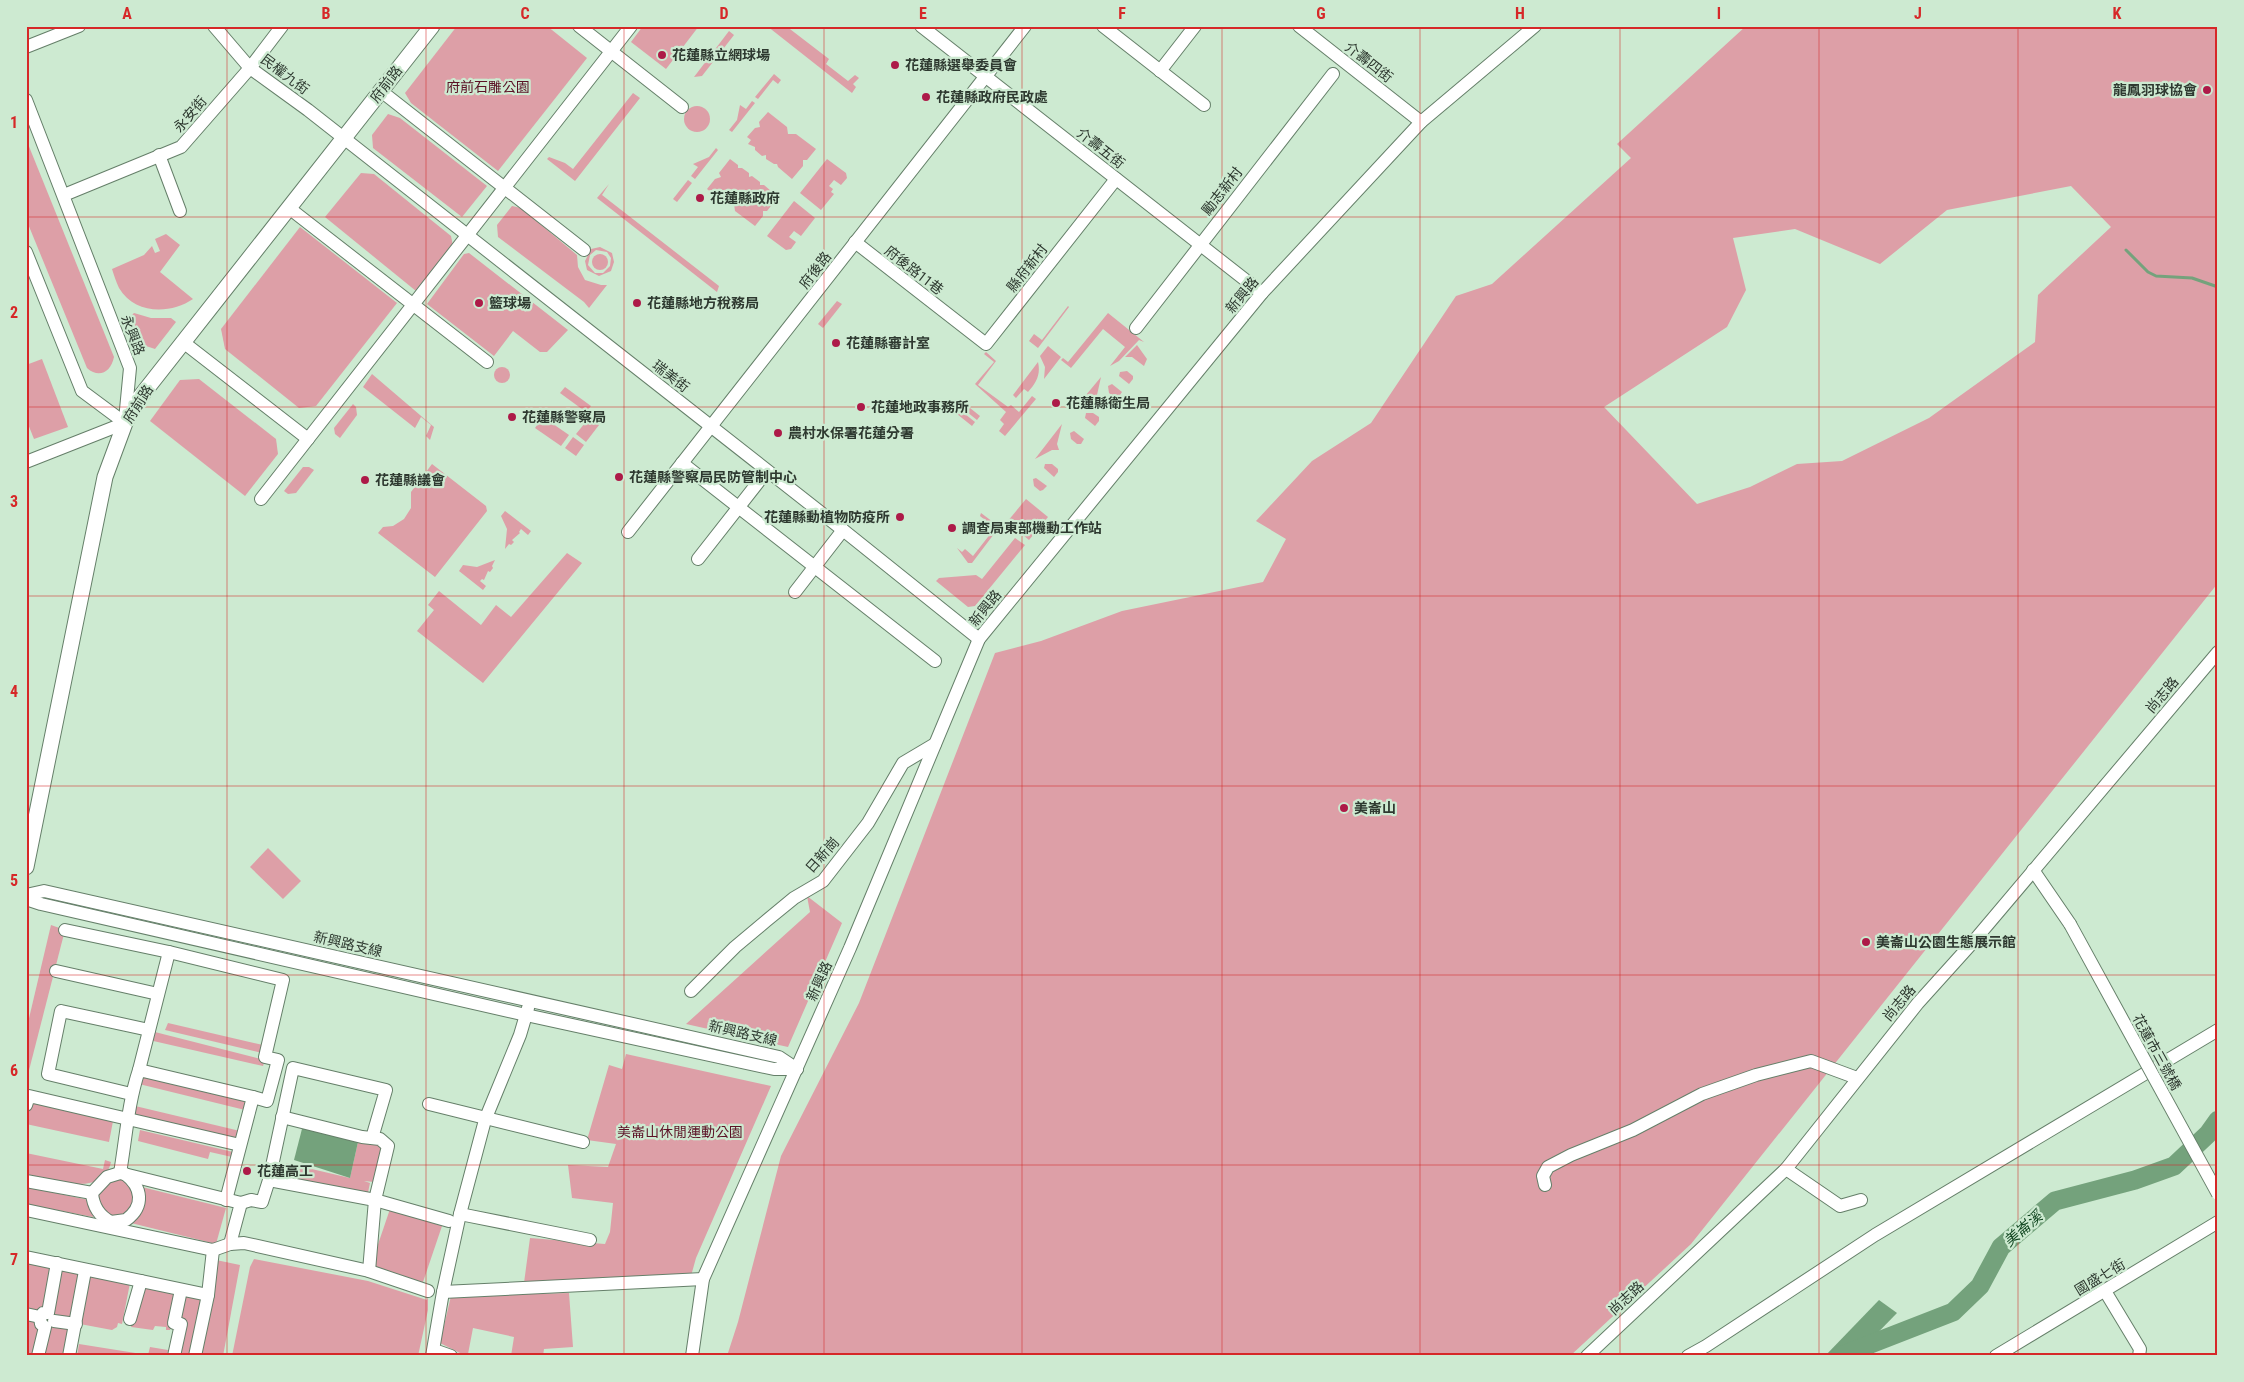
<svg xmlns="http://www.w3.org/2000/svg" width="2244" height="1382" viewBox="0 0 2244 1382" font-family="'Roboto Condensed','Noto Sans TC',sans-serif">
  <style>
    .green { fill: #dd9fa7; fill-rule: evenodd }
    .water { fill: #74a27c }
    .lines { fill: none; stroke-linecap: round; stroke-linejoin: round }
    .stream { stroke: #74a27c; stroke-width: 3 }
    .river { stroke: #74a27c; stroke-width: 19 }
    .minor-casing { stroke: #657f69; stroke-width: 14 }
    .major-casing { stroke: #657f69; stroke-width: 17 }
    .minor { stroke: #fff; stroke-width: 12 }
    .major { stroke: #fff; stroke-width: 15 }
    .minor-bridge-casing { stroke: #657f69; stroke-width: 14; stroke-linecap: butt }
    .minor-bridge { stroke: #fff; stroke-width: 12 }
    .grid { fill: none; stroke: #d62828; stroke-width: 1; stroke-opacity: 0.55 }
    .poi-dot { fill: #ad1a48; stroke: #cdead1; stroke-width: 2 }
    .labels { text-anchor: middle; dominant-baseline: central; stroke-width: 4.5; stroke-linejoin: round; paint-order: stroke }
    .poi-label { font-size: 14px; font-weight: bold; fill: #2e3930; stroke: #cdead1; text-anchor: start }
    .street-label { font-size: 14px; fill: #2e3930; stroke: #cdead1 }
    .park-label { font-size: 14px; fill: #5b1125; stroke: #cdead1 }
    .water-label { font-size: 15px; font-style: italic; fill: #0e441e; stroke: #cdead1 }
    .neatline { fill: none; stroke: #d62828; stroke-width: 2 }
    .grid-label { font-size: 16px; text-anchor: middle; font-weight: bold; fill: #d62828 }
  </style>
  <rect width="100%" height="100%" fill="#cdead1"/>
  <g class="green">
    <path d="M457,26h90l40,32 -89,113 -87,-68 -6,-10z"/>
    <path d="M643,26h56l-33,43 -35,-27z"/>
    <path d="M767,26h19l43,33 -3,5 22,17 7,-6 4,3 -6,6 3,3 -4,6z"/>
    <path d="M1746,26h472v557l-527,661 -121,112h-843l11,-34 43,-166 78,-153 136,-350 46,-12 81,-30 141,-29 23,-43 -30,-18 56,-60 59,-38 85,-127 36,-12 139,-126 -14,-14zM2071,186l40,41 -73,68 -3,47 -106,76 -87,43 -45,3 -47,23 -53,17 -93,-97 123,-80 19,-37 -13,-52 62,-9 85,35 67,-54z"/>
    <path d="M729,31l5,4 -32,41 -8,1z"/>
    <path d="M774,74l7,6 -3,4 -5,-4 -15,19 -3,-2z"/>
    <path d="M633,93l7,5 -65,83 -28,-22 2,-2 16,6 8,6z"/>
    <path d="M752,101l3,2 -23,29 -3,-2 8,-10 3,-15 6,4z"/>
    <circle cx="697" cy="119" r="13"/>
    <path d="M768,112l19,15 1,7h8l20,15 -9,11h-4v6l-11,13 -14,-12 -1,-3h-3l-8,-5v-4l-4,1 -7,-6v-3l-7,-3 3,-4 -4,-3 8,-9 5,-1 -1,-5z"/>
    <path d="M388,114l12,4 87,68 -25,31 -89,-69 -1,-13z"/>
    <path d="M26,139l88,218c-3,15 -15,22 -27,11l-61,-149z"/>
    <path d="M716,148l2,2 -23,29 -4,-3 7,-9 -5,-3 16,-7z"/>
    <path d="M730,159l8,6v3h4l7,5v4l3,-1 8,6v3h4l14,12 -11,14h-4v5l-8,10 -20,-15 -1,-7 -7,1 -20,-16 8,-10 6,-2 -2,-4z"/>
    <path d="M827,159l19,14 1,5 -6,7 -7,-5 -5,6 4,3 -2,3 3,2 -13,16 -21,-17z"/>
    <path d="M361,173l13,1 77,62 2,10 -37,45 -91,-74z"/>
    <path d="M688,180l4,3 -15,19 -4,-3z"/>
    <path d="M609,184l-7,11 117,91 -2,6 -120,-94z"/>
    <path d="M794,201l21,17 -14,18 -7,-5 -5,6 7,5 -5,7 -5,1 -19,-14z"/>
    <path d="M512,206l9,2 56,47 1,12 7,13 16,5h6l-18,23 -5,-6 -86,-65 -1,-12z"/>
    <path d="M300,227l97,76 -81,103 -17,2 -74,-59 -4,-20z"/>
    <path d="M166,234l14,11 -20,27 33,27c-22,15 -58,16 -74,-11 -3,-6 -5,-13 -7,-19l32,-14 8,-9 3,7 5,-2 -5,-12z"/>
    <path d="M600,247l12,6 2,9 -3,9 -12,5 -12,-6 -2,-9 6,-12zM596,250l11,2 4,6 -1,8 -7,7h-8l-7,-8 2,-10z"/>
    <path d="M469,253l99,77 -21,22h-7l-27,-21 -19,25 -67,-52 37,-50z"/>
    <circle cx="600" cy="262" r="8"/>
    <path d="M837,301l5,3 -19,24 -5,-4z"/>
    <path d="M1068,306l1,1 -31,41 -9,-7 5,-7 8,6z"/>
    <path d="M134,313l17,5h20l5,4 -21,27 -12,-4 -12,-29z"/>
    <path d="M1108,313l36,29 -5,-2 -20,21 -9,5 15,-19 -22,-18 -32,39 -10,-8 2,-2 5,4z"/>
    <path d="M1137,345l10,14 -3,7 -12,-9h-7z"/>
    <path d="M1048,346l13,11 -17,22 1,-12 -5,-11z"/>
    <path d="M986,352l10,9 -18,24 30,22 3,-2 8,7 13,-16 4,3 -31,37 -6,-5 5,-7 -4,-4 6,-8 -31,-28 19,-22 -10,-8z"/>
    <path d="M42,359l26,68 -34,12 -8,-20v-54z"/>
    <path d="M1038,362c3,13 -2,21 -10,30l-4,-3 -8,9 -3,-3z"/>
    <circle cx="502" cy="375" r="8"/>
    <path d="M1127,371l6,5v3l-4,5 -10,-8 1,-4z"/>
    <path d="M372,374l62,53 -4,13 -4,-4 5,-11 -10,-8 -6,11 -52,-41z"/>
    <path d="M1101,377l-4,18 2,6 -6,-1 -17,7z"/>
    <path d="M199,379l77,60 2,15 -33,42 -95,-75 30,-41z"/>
    <path d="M1112,384l10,8 -4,6h-3l-6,-5 -1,-7z"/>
    <path d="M565,387l26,19 -5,6 -26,-19z"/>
    <path d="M353,404l3,3 1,8 -17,23 -5,-4 -1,-6z"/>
    <path d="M965,404l15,12 -3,4 -15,-12z"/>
    <path d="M960,410l15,12 -3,4 -15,-12z"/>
    <path d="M1086,413h7l6,4v4l-4,5 -10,-8z"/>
    <path d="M543,417l26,18 -8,11 -26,-18z"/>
    <path d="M589,418l10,7 -13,17 -10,-8z"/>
    <path d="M1062,424l-5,20 2,6h-7l-17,9z"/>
    <path d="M1074,431l10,8 -3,5h-4l-6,-5 -1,-6z"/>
    <path d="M573,437l11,8 -8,11 -11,-8z"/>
    <path d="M432,464l54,42 1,5 -52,66 -57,-44 5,-6 10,-1 11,-7 7,-11v-16z"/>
    <path d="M1045,464h7l6,5v3l-4,5 -10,-9z"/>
    <path d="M303,467h6l5,3 -18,23 -8,1 -4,-3z"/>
    <path d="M1036,478l11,8 -4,4 -3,1 -6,-5 -1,-7z"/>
    <path d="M1026,499l22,18 -19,23 -22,-18z"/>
    <path d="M505,511l26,20 -3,4 -7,-6 -2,3 1,1 -8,7 2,2 -3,3 -2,-1 -4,5 2,-20 -6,-13z"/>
    <path d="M981,513l16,12v5l-25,33h-4l-11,-15 5,4 3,-3 8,7 22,-28 -15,-12z"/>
    <path d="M1015,538l10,7 -50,61 -7,1 -32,-26 3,-3 37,-3 6,4z"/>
    <path d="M567,553l15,10 -99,120 -66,-52 17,-21 -6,-5 11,-14 42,34 15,-20 15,12z"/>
    <path d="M495,560l-3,6 1,2 -3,4 -2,-1 -4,9 -2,-1 -2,2 6,5 -3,4 -24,-19 4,-6 14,2z"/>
    <path d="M268,848l33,33 -18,18 -33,-32z"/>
    <path d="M807,896l35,27 -54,124 -102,-23 124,-112z"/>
    <path d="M51,925l14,5 -39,152v-51z"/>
    <path d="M168,1023l95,22 -1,8 -97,-23z"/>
    <path d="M151,1031l114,29 -2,6 -114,-26z"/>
    <path d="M626,1054l145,32 -75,172 -5,18 -167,7 6,-45 75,6 5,-12 3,-29 -41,-5 -4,-33 40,2 8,-23 -29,-4 22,-75 13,4z"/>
    <path d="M141,1074l106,26 -2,10 -106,-26z"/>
    <path d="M32,1097l82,19 -5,26 -83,-18z"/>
    <path d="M131,1105l109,26 -2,14 -109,-26z"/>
    <path d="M140,1130l93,22 -1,5 -22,-5 -2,7 -70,-18z"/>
    <path d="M358,1142l24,3 -8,37 -10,-1 6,2 -3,14 -84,-19 3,-15 64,15z"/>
    <path d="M26,1153l77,16 2,-9 6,2c-8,37 -59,17 -85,12z"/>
    <path d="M116,1178l13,4 8,19 -12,16 -21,-2 -7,-23z"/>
    <path d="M138,1186l88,22 -10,36 -85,-21z"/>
    <path d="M26,1187l63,13 5,11 -1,6 -67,-13z"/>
    <path d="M390,1209l52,17 -20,59 -52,-17z"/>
    <path d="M254,1259l114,22 59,19 1,-5v15l-10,46h-186l18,-89z"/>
    <path d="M216,1260l24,5 -17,91h-26z"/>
    <path d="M26,1261l29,6 -8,43 -21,3z"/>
    <path d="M58,1267l22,6 -9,47 -21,-8z"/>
    <path d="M87,1274l43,9 -8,41 -4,-1 -1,4 -5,3 -32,-6z"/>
    <path d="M141,1285l37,8 -8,37h-4v-3l-11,-1 -2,4 -22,-3z"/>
    <path d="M569,1293l4,54 -29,2 -1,7h-32l3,-19 -41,-9 -5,26 6,2h-8l-26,-13 11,-47z"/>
    <path d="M182,1294l23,4 -12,58h-17v-34z"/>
    <path d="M26,1317l14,9 -4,30h-10z"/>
    <path d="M55,1323l14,2 -7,31h-22l7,-27z"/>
    <path d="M79,1344l69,11 2,-8 18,3 -1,6h-90z"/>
  </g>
  <g class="water">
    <path d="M303,1125l55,17 -8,36 -56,-18z"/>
    <path d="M1879,1300l18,13 -42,43h-30z"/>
  </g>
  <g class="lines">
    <path class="stream" d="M2126,250l22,22 8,4 36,2 26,9"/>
    <path class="river" d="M1840,1356l113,-44 27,-26 21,-39 54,-46 80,-21 39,-14 34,-32 10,-14"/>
    <defs>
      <g id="minor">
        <path d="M214,26l36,42 58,42 535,420 136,109"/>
        <path d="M579,26l103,81"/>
        <path d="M921,26l341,267"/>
        <path d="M1103,26l101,79"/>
        <path d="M1299,26l122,96"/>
        <path d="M26,47l53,-21"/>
        <path d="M1160,71l35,-45"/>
        <path d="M381,91l203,159"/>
        <path d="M26,100l104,268 -5,52"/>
        <path d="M159,155l21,56"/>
        <path d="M64,195l117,-48 69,-79 32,-42"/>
        <path d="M289,208l198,154"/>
        <path d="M855,242l131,102 130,-165"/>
        <path d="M26,252l56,139 43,32"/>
        <path d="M1136,328l197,-254"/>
        <path d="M183,342l125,97"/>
        <path d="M26,462l99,-39"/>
        <path d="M682,463l253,198"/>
        <path d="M261,499l370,-473"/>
        <path d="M628,532l397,-506"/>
        <path d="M698,559l69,-88"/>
        <path d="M795,592l48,-62"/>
        <path d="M2033,870l37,54"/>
        <path d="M26,895l18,-4 735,166 18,12"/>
        <path d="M26,899l15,5 485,111 248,54h23"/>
        <path d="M65,930l104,22"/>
        <path d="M56,971l102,23"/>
        <path d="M691,991l44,-44 31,-26 28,-23 29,-17 45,-58 35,-60 32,-19"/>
        <path d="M139,1070l30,-118 114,28 -18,77 13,3 -11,41 -14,-4"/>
        <path d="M131,1094l-83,-20 13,-63 88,19"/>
        <path d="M429,1104l154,38"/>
        <path d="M26,1105l3,-9 211,49"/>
        <path d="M282,1117l80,20 18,2 8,7 -13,54 74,21"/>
        <path d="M1786,1169l54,37 21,-6"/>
        <path d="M120,1173c6,-35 8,-70 19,-103l114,27 -27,103"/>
        <path d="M269,1180l106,20 -6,71"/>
        <path d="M26,1181l66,12"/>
        <path d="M1545,1185l-2,-9 5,-9 23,-12 62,-25 69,-36 54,-19 55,-14 46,17"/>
        <path d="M241,1203l10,-3 11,2 7,-22 24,-112 93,22 -14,48"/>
        <path d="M26,1210l187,40 17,-6 14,-1 125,28 59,20"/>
        <path d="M460,1214l130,26"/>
        <path d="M111,1222l15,-2c19,-14 16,-33 -1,-46"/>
        <path d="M109,1227l2,-5c-12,-6 -18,-16 -19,-29l15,-16 13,-4 121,30 -11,41"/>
        <path d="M26,1257l182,38"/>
        <path d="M2105,1291l35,58 -1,7"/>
        <path d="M443,1292l260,-13"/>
        <path d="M26,1314l14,3 3,-4h5l9,-50"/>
        <path d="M130,1319l11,-38"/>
        <path d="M54,1321l22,3"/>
        <path d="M434,1350l17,6"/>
        <path d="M38,1356l7,-29 -4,-3 -1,-7"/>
        <path d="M69,1356l16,-85"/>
        <path d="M174,1356l7,-32 -7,-1 7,-33"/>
        <path d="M195,1356l13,-61 5,-45"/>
        <path d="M432,1356l11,-64 17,-78 25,-94 35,-85 8,-27"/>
        <path d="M692,1356l11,-77 147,-331 129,-309 283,-346 159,-171 114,-96"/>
        <path d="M1587,1356l199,-187 132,-166 55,-61 245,-290"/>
        <path d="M1688,1356l18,-10 169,-111 343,-205"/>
        <path d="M1996,1356l222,-134"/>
      </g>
      <path id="major" d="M26,867l79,-390 20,-54 12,-22 295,-375"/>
    </defs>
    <use href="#minor" class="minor-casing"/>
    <use href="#major" class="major-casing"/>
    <use href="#minor" class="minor"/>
    <use href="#major" class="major"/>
    <defs>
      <path id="minor-bridge" d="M2070,924l148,270"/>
    </defs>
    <use href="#minor-bridge" class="minor-bridge-casing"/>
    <use href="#minor-bridge" class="minor-bridge"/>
  </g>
  <path class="grid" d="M227,26v1330M426,26v1330M624,26v1330M824,26v1330M1022,26v1330M1222,26v1330M1420,26v1330M1620,26v1330M1819,26v1330M2018,26v1330M26,217h2192M26,407h2192M26,596h2192M26,786h2192M26,975h2192M26,1165h2192"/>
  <g class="poi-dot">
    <circle cx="662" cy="55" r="5"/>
    <circle cx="895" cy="65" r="5"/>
    <circle cx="2207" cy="90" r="5"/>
    <circle cx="926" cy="97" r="5"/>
    <circle cx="700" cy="198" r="5"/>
    <circle cx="479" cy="303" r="5"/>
    <circle cx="637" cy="303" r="5"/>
    <circle cx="836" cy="343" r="5"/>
    <circle cx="1056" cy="403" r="5"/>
    <circle cx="861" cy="407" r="5"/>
    <circle cx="512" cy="417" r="5"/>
    <circle cx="778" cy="433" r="5"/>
    <circle cx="619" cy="477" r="5"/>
    <circle cx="365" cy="480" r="5"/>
    <circle cx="900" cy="517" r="5"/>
    <circle cx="952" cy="528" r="5"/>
    <circle cx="1344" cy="808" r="5"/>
    <circle cx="1866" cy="942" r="5"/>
    <circle cx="247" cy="1171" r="5"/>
  </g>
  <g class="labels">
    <g class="poi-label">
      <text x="672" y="55">花蓮縣立網球場</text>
      <text x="905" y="65">花蓮縣選舉委員會</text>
      <text x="2197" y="90" text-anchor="end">龍鳳羽球協會</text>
      <text x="936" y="97">花蓮縣政府民政處</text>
      <text x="710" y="198">花蓮縣政府</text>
      <text x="489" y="303">籃球場</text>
      <text x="647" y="303">花蓮縣地方稅務局</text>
      <text x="846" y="343">花蓮縣審計室</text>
      <text x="1066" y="403">花蓮縣衛生局</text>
      <text x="871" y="407">花蓮地政事務所</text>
      <text x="522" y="417">花蓮縣警察局</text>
      <text x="788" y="433">農村水保署花蓮分署</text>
      <text x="629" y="477">花蓮縣警察局民防管制中心</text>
      <text x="375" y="480">花蓮縣議會</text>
      <text x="890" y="517" text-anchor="end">花蓮縣動植物防疫所</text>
      <text x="962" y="528">調查局東部機動工作站</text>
      <text x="1354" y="808">美崙山</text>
      <text x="1876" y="942">美崙山公園生態展示館</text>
      <text x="257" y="1171">花蓮高工</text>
    </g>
    <g class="street-label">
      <text transform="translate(1369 62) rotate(38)">介壽四街</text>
      <text transform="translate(285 74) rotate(37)">民權九街</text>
      <text transform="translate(386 84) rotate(-52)">府前路</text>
      <text transform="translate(190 114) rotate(-49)">永安街</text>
      <text transform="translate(1101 148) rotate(38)">介壽五街</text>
      <text transform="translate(1222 191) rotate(-52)">勵志新村</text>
      <text transform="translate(1027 268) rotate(-52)">縣府新村</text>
      <text transform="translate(815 270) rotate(-52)">府後路</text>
      <text transform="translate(914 270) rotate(38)">府後路11巷</text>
      <text transform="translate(1242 295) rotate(-50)">新興路</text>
      <text transform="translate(133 335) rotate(69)">永興路</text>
      <text transform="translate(671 376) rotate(38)">瑞美街</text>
      <text transform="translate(138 404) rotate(-57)">府前路</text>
      <text transform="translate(985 608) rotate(-51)">新興路</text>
      <text transform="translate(2162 695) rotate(-50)">尚志路</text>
      <text transform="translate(822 855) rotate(-48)">日新崗</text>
      <text transform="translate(348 944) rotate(13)">新興路支線</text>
      <text transform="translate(819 981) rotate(-66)">新興路</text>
      <text transform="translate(1899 1003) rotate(-50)">尚志路</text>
      <text transform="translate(743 1033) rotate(13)">新興路支線</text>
      <text transform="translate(2157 1052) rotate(61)">花蓮市三號橋</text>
      <text transform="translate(2100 1277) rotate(-31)">國盛七街</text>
      <text transform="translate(1626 1298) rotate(-43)">尚志路</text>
    </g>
    <g class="park-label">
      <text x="488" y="87">府前石雕公園</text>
      <text x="680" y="1132">美崙山休閒運動公園</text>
    </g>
    <g class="water-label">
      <text transform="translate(2023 1229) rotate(-41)">美崙溪</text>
    </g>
  </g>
  <rect width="2244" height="1382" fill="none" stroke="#cdead1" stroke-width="55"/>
  <rect x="28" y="28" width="2188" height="1326" class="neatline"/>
  <g class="grid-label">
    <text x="127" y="19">A</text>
    <text x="326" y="19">B</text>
    <text x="525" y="19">C</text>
    <text x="724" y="19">D</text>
    <text x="923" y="19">E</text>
    <text x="1122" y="19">F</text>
    <text x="1321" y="19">G</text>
    <text x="1520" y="19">H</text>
    <text x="1719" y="19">I</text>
    <text x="1918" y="19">J</text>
    <text x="2117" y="19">K</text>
    <text x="14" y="128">1</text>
    <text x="14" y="318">2</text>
    <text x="14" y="507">3</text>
    <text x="14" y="697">4</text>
    <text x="14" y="886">5</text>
    <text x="14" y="1076">6</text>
    <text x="14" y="1265">7</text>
  </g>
</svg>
